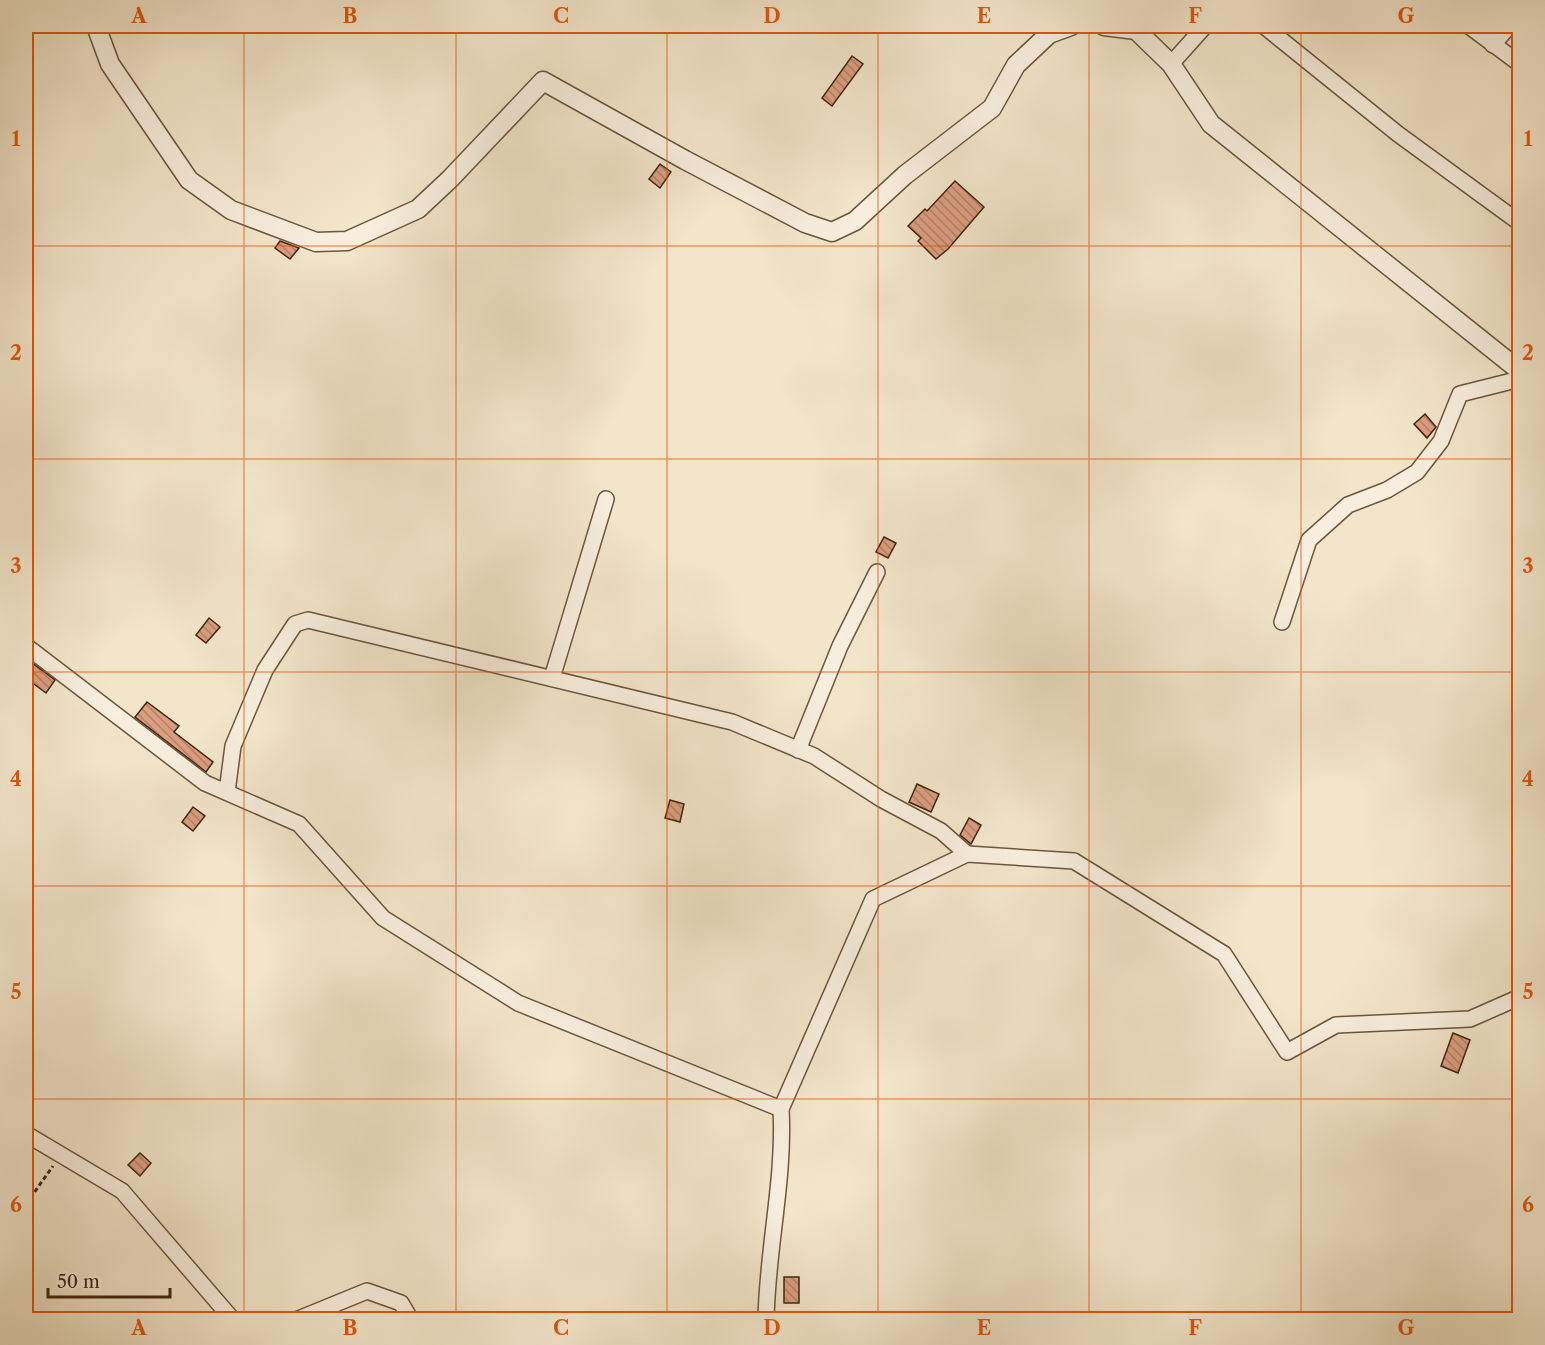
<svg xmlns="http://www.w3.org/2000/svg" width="1545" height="1345" viewBox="0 0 1545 1345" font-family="'Libre Caslon Text',serif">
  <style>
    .building { fill: url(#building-back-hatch); stroke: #40250d; stroke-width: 1.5 }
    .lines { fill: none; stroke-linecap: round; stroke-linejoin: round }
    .minor-casing { stroke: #6c553c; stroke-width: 18 }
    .tertiary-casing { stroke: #6c553c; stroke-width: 21 }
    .path { stroke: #40250d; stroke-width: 3; stroke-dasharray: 4.5 3; stroke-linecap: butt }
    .minor { stroke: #f7eedd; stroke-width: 15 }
    .tertiary { stroke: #f7eedd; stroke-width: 18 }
    .grid { fill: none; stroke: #e0560c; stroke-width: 1.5; stroke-opacity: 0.55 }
    .neatline { fill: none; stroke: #e0560c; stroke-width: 2 }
    .grid-label { font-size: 20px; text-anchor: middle; font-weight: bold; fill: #e0560c }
  </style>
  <defs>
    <pattern id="building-back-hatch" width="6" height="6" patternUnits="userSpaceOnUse" patternTransform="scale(1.5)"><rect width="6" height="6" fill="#db9e80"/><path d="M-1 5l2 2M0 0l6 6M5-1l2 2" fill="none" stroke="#b38167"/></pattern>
  </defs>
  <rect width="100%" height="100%" fill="#f2e5ca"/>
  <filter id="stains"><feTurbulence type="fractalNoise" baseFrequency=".00333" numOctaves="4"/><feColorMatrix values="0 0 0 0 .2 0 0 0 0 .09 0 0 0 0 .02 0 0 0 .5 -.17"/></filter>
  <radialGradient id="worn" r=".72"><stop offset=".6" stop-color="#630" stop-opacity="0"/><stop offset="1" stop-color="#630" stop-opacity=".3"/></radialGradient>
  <g class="building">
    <path d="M852,56l11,8 -31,42 -10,-8z"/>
    <path d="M660,164l11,8 -11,16 -11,-9z"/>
    <path d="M955,181l29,26 -36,42 -12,10 -18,-18 3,-3 -13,-12 17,-17 2,2z"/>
    <path d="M280,241l19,7 -9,11 -15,-11z"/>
    <path d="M1425,414l11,13 -9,11 -13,-14z"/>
    <path d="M884,537l12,6 -8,15 -12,-6z"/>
    <path d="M209,618l11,9 -14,16 -10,-8z"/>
    <path d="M31,662l24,18 -9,13 -20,-15v-8z"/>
    <path d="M147,702l32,24 -5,6 39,30 -7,10 -71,-55z"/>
    <path d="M917,784l22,10 -8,18 -22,-10z"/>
    <path d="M670,800l14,4 -4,18 -15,-4z"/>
    <path d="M193,807l12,9 -12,15 -11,-9z"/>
    <path d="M969,818l12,7 -10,19 -11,-9z"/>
    <path d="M1453,1033l17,7 -12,33 -17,-7z"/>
    <path d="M140,1153l11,10 -11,13 -12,-11z"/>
    <rect x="784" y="1277" width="15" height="26"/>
  </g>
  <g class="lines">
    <defs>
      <g id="minor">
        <path d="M1264,26l134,108 122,89"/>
        <path d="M1469,26l51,38"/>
        <path d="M1493,45l16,-19"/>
        <path d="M1171,64l34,-38"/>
        <path d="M1282,622l27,-82 39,-35 39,-15 30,-18 24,-31 19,-47 60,-15"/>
        <path d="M26,646l179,137 94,41 84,94 135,85 263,106"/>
        <path d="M552,678l54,-179"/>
        <path d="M798,750l42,-104 37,-74"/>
        <path d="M227,792l6,-46 32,-76 30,-46 13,-4 424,102 82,34 67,43 60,32 26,23"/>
        <path d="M26,1134l96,57 111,129"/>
        <path d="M296,1320l71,-29 34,12 10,17"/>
        <path d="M766,1320c1,-71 19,-141 15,-211l92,-210 94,-45 107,7 150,93 63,98 49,-27 134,-6 50,-22"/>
      </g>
      <g id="tertiary">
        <path d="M96,26l14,38 79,116 42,30 85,32 31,-1 71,-32 32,-30 93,-98 142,79 120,63 27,9 23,-11 50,-46 87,-67 24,-43 33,-31 22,-8"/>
        <path d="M1104,26l32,4 35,34 40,60 309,247"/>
      </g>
    </defs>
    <use href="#minor" class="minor-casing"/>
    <use href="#tertiary" class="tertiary-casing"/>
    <path class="path" d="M26,1204l27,-38"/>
    <use href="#minor" class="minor"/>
    <use href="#tertiary" class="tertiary"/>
  </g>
  <path class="grid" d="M244,26v1294M456,26v1294M667,26v1294M878,26v1294M1089,26v1294M1301,26v1294M26,246h1494M26,459h1494M26,672h1494M26,886h1494M26,1099h1494"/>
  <rect width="1545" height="1345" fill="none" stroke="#f2e5ca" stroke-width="66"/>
  <path d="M48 1288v9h122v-9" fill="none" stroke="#40250d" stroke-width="3"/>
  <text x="57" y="1288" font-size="18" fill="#40250d" stroke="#f7eedd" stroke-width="4.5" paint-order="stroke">50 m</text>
  <rect x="33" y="33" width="1479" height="1279" class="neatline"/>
  <g class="grid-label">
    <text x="139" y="23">A</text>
    <text x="350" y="23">B</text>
    <text x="561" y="23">C</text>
    <text x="772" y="23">D</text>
    <text x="984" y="23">E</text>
    <text x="1195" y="23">F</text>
    <text x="1406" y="23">G</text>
    <text x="16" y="146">1</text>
    <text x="1528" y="146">1</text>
    <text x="16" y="360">2</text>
    <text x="1528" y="360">2</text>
    <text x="16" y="573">3</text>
    <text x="1528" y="573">3</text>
    <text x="16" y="786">4</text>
    <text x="1528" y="786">4</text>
    <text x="16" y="999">5</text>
    <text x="1528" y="999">5</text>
    <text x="16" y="1212">6</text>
    <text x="1528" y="1212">6</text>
    <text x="139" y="1335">A</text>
    <text x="350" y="1335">B</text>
    <text x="561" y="1335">C</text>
    <text x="772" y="1335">D</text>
    <text x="984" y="1335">E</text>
    <text x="1195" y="1335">F</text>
    <text x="1406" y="1335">G</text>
  </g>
  <rect width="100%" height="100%" filter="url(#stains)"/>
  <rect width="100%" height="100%" fill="url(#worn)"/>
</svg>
